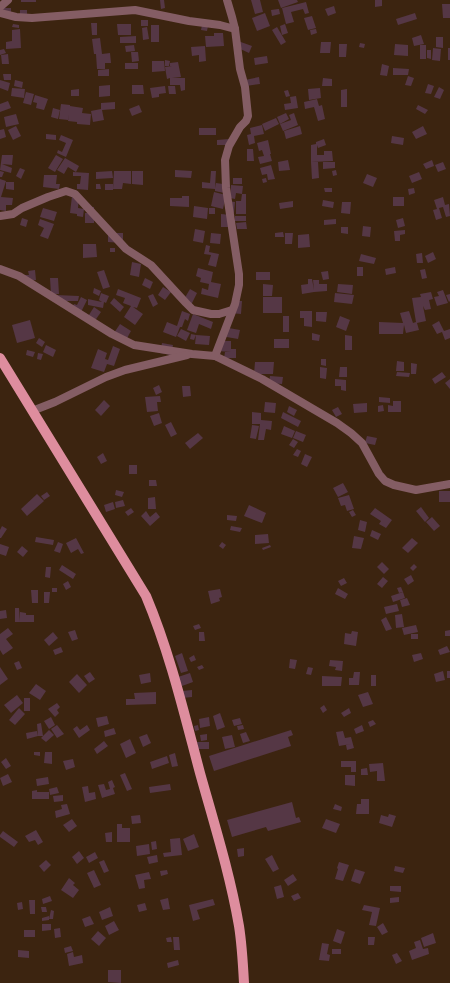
<svg xmlns="http://www.w3.org/2000/svg" width="450" height="983" viewBox="0 0 450 983" font-family="Manrope,sans-serif">
  <style>
    .building { fill: #553745 }
    .lines { fill: none; stroke-linecap: round; stroke-linejoin: round }
    .minor { stroke: #845d64; stroke-width: 8 }
    .major { stroke: #de8d9e; stroke-width: 10 }
  </style>
  <rect width="100%" height="100%" fill="#3c2410"/>
  <g class="building">
    <rect x="21" y="0" width="15" height="2"/>
    <path d="M160,0h4l1,8 -4,1z"/>
    <path d="M251,0h9l3,12 -8,2z"/>
    <path d="M278,0h19l1,2 -17,6z"/>
    <path d="M375,0h7v6l-7,1z"/>
    <path d="M306,2l3,11 -4,1 -2,-5 -12,3 3,10 -8,2 -4,-16z"/>
    <path d="M442,4h8v14h-7z"/>
    <path d="M334,6l2,7 -8,3 -3,-7z"/>
    <path d="M3,8h8v5l-8,1z"/>
    <path d="M278,9h1l1,5 -8,2 -1,-6z"/>
    <rect x="20" y="10" width="7" height="4"/>
    <path d="M265,13l5,13 -13,5 -5,-13z"/>
    <path d="M415,13l2,6 -19,6 -2,-6z"/>
    <path d="M312,16l4,12 -8,2 -4,-12z"/>
    <rect x="141" y="20" width="7" height="6"/>
    <path d="M91,23h6v12h-5z"/>
    <path d="M13,24l6,1v3l-7,-1z"/>
    <path d="M117,24h14v11h-13z"/>
    <path d="M285,24l3,9 -6,2 -2,-9z"/>
    <rect x="151" y="25" width="8" height="17"/>
    <path d="M202,25l6,1 -1,5 -6,-1z"/>
    <path d="M147,27l2,12 -6,1 -1,-12z"/>
    <path d="M277,27l9,15 -5,3 -9,-15z"/>
    <path d="M20,29l1,19 -15,1v-7l6,-1v-11z"/>
    <path d="M316,29l1,4 -6,2 -1,-5z"/>
    <path d="M214,33h9l1,13 -18,1 -1,-11h9z"/>
    <path d="M421,35l3,9 -10,2 -2,-8z"/>
    <path d="M136,36v7h-16v-6z"/>
    <path d="M436,37h7v11l-7,-1z"/>
    <path d="M100,38l2,16 8,-1 1,10h-6v6h-8l-1,-15h-2l-2,-15z"/>
    <path d="M238,41l14,5 -3,7 -13,-6z"/>
    <path d="M321,42h10l-1,11h-10z"/>
    <path d="M360,43l5,1 -1,4 -5,-1z"/>
    <path d="M339,44h8l-1,13h-7z"/>
    <path d="M395,44l13,1v11l-14,-1z"/>
    <path d="M134,45l1,6 -9,1 -1,-6z"/>
    <rect x="420" y="45" width="6" height="14"/>
    <path d="M205,46l1,15 -7,1v-7l-7,1 -1,-9z"/>
    <path d="M433,48l8,1 -1,12 -8,-1z"/>
    <rect x="448" y="48" width="2" height="12"/>
    <path d="M4,49l2,4 -6,2v-5z"/>
    <path d="M427,50h4v9l-4,-1z"/>
    <path d="M131,52h7l1,9 -7,1z"/>
    <path d="M8,54l1,10h-7l-1,-9z"/>
    <path d="M267,56l1,7 -13,2 -1,-7z"/>
    <path d="M165,60l5,1 -1,5h-4z"/>
    <path d="M152,61h12l1,10 -13,1z"/>
    <path d="M178,62l3,15 -9,1h13v12l-4,1 -1,-6h-10v-7l-3,1 -2,-12 7,-1h-2v-3z"/>
    <rect x="125" y="63" width="13" height="6"/>
    <path d="M382,64l7,2 -2,10 -7,-1z"/>
    <path d="M393,68l16,1 -1,6h-15z"/>
    <path d="M109,69v7h-11v-6z"/>
    <path d="M3,74h8v6h-7z"/>
    <path d="M408,76l6,2 -3,8 -6,-1z"/>
    <path d="M259,77l1,7 -14,2 -1,-6z"/>
    <path d="M323,78l9,1v7h-10z"/>
    <path d="M0,80l10,3 -2,8 -8,-3z"/>
    <path d="M15,80l8,2 -1,6 -8,-2z"/>
    <path d="M428,84l6,2 -3,8 -6,-1z"/>
    <path d="M110,85v11l-11,1v-11z"/>
    <path d="M132,85h11l1,9h-12z"/>
    <path d="M165,86l1,7 -7,1v3l-7,1 -2,-10z"/>
    <path d="M168,86h7l1,8h-7z"/>
    <path d="M439,87l5,3 -4,9 -6,-2z"/>
    <path d="M12,88l13,1 -1,9 -13,-2z"/>
    <path d="M320,88l1,10 -12,2 -1,-11z"/>
    <path d="M79,89v7h-8v-6z"/>
    <path d="M347,89v18h-6v-17z"/>
    <path d="M288,90l2,6 -4,1 -2,-6z"/>
    <path d="M26,92l8,2 -3,11 -8,-2z"/>
    <path d="M35,95l13,4 -4,11 -8,-2 1,-5 -4,-1z"/>
    <path d="M296,96l2,12 -13,2 -1,-6 7,-1 -1,-6z"/>
    <path d="M317,99l2,7 3,-1 3,14 -7,2 -4,-14 -9,2 -1,-7z"/>
    <path d="M8,101l3,7 -11,4v-8z"/>
    <path d="M115,102v7l-13,1 2,10 -11,2 -2,-11 10,-2v-6z"/>
    <path d="M61,104l9,1v1l13,2 -1,5 9,1 -1,11 -13,-1v-2l-9,-1 1,-6 -1,5 -9,-1z"/>
    <path d="M139,105l3,7 -10,4 -3,-7z"/>
    <path d="M418,105l10,5 -3,4 -9,-5z"/>
    <path d="M53,108l7,2 -2,9 -7,-2z"/>
    <path d="M286,113l3,6 -9,5 -3,-7z"/>
    <path d="M294,113l4,12 -15,6 -3,-7 11,-4 -2,-5z"/>
    <path d="M16,114l3,10 -13,3 -2,-10z"/>
    <path d="M276,118l3,6 -14,7 -3,-7z"/>
    <path d="M262,125l2,9 -10,2 1,7 -6,2 -2,-10 4,-1 -1,-6z"/>
    <path d="M16,126l5,10 -8,4 -5,-10z"/>
    <path d="M300,126l2,8 -16,5 -2,-8z"/>
    <path d="M423,126l4,8 -11,5 -4,-7z"/>
    <rect x="199" y="128" width="17" height="7"/>
    <path d="M4,129l2,8 -6,2v-9z"/>
    <path d="M46,134l10,1v5l-10,-1z"/>
    <path d="M61,135l12,5 -7,17 -9,-4 1,-3 4,2 4,-9 -7,-3z"/>
    <path d="M392,136l12,2 -1,7 -12,-2z"/>
    <path d="M229,139v6h-12v-5z"/>
    <path d="M324,139l2,6 -8,3 -1,-3v10h7v-4h8l1,10 -22,1v-17l5,-1v-2z"/>
    <path d="M268,140l3,14h-1l2,7 -12,3 -2,-7 6,-1 -2,-6 -3,1 -2,-8z"/>
    <path d="M247,149h6l1,12h-7z"/>
    <path d="M2,155h11l-1,10 -10,-1 10,4 -1,5 -11,-3z"/>
    <path d="M56,155l7,4 -8,13 -7,-4z"/>
    <path d="M65,158l14,8 -3,6 -8,-5 -4,7 -7,-4z"/>
    <path d="M288,160l2,10 -11,1 -1,-9z"/>
    <path d="M432,160l2,6 -8,3 -3,-5z"/>
    <path d="M311,162h7l1,16 -7,1z"/>
    <path d="M323,162h12v6l-12,1z"/>
    <path d="M443,162l3,7 -8,3 -3,-7z"/>
    <path d="M271,165l4,14 -7,1 -1,-6 -5,1 -2,-7z"/>
    <path d="M20,168l5,2 -4,9 -5,-3z"/>
    <path d="M175,170l17,1 -1,7 -16,-1z"/>
    <path d="M336,170l1,5 -4,1 -1,-5z"/>
    <path d="M0,171l4,1 -2,5h-2z"/>
    <path d="M112,171l1,7 -17,1v-7z"/>
    <path d="M114,171h17v13l-8,-1 -1,6h-9z"/>
    <path d="M132,171h11v14l-11,-1z"/>
    <path d="M211,171h5l-1,17 1,-5 14,2 -1,9 -14,-3v-2l-13,-1v-6l8,1z"/>
    <path d="M73,172l16,1 -1,17 -11,-1v-5h3l1,-8h-8z"/>
    <path d="M419,172l3,7 -10,4 -3,-7z"/>
    <path d="M367,174l10,4 -4,9 -10,-4z"/>
    <path d="M44,175h13l-1,9h4l-1,5 -16,-2z"/>
    <rect x="233" y="178" width="9" height="6"/>
    <path d="M266,178l1,4 -4,1 -1,-4z"/>
    <path d="M0,179l6,2 -5,16 12,1 -1,7h-6v6l-6,-1z"/>
    <path d="M6,182h8v8l-8,-1z"/>
    <path d="M96,184h4l1,5h-5z"/>
    <rect x="105" y="184" width="8" height="6"/>
    <path d="M231,185l12,1 -1,8 -6,-1 -1,6 -5,-1z"/>
    <path d="M324,188h8v4h-7z"/>
    <path d="M414,188l1,5 -6,2 -1,-6z"/>
    <path d="M214,192l12,3 -3,14 -12,-3z"/>
    <path d="M242,194h4v20h-10v-13h5z"/>
    <path d="M72,196l7,1 -1,11 6,1 -1,8 -6,-1v-2l-7,-1z"/>
    <path d="M182,196h7v11l-19,-1v-8h12z"/>
    <rect x="393" y="197" width="11" height="9"/>
    <path d="M443,197l2,8 4,-1 1,12 -4,1 -3,-10 -4,1 3,10 -6,2 -3,-10 4,-1 -3,-9z"/>
    <path d="M323,200l11,2 -1,6 -11,-2z"/>
    <path d="M228,201l7,1 -1,11 -7,-1z"/>
    <path d="M293,201v6l-13,2 -1,-6z"/>
    <path d="M342,202h9l-1,12 -9,-1z"/>
    <path d="M194,206l14,2 -1,11 -14,-2z"/>
    <path d="M90,207h4v16h-9v-10h4z"/>
    <path d="M43,208l14,4 -3,9 -14,-4z"/>
    <rect x="209" y="208" width="6" height="6"/>
    <path d="M221,214l10,1v12h-10z"/>
    <rect x="235" y="216" width="11" height="5"/>
    <path d="M22,218l6,2 -2,7 -6,-2z"/>
    <path d="M403,218l2,8 -7,2 -2,-8z"/>
    <path d="M40,219l14,5 -6,15 -8,-3 4,-8 -6,-3z"/>
    <path d="M336,219v5l-12,1v-5z"/>
    <path d="M246,222l1,7h-10l-1,-6z"/>
    <path d="M363,226l8,1 -1,10 -8,-1z"/>
    <path d="M341,227h7v7l-7,-1z"/>
    <path d="M195,229l10,2 -2,12 -10,-2z"/>
    <path d="M405,230v4l-5,1v6h-5l-1,-10z"/>
    <path d="M283,232l1,5h-9v-4z"/>
    <path d="M108,233h15v10l-15,-1z"/>
    <path d="M211,233l10,1 -1,10 -10,-1z"/>
    <path d="M285,233h8l-1,11h-7z"/>
    <path d="M309,234l1,13 -12,1v-13z"/>
    <path d="M83,244h13l1,13 -14,1z"/>
    <path d="M206,245l4,1 -1,6 10,2 -3,13 -8,-2 3,-10 -7,-1z"/>
    <rect x="110" y="248" width="5" height="4"/>
    <path d="M433,252l3,7 -8,4 -3,-7z"/>
    <path d="M422,253l1,10h-6l-1,-9z"/>
    <path d="M361,254l15,4 -2,6 -15,-3z"/>
    <path d="M132,262l9,2 -2,13 -9,-2z"/>
    <rect x="357" y="267" width="6" height="9"/>
    <path d="M395,267l1,6 -10,2 -1,-6z"/>
    <path d="M198,268l15,4 -2,10 10,2 -3,14 -17,-4 1,-6 6,2 1,-6 -9,-2 1,-4 -5,-2z"/>
    <path d="M425,269l2,9 -5,1 -2,-9z"/>
    <path d="M35,270l1,10 -14,2v-7h7l-1,-4z"/>
    <path d="M104,270l6,17 -7,2 -6,-17z"/>
    <path d="M328,271l1,8 -6,1 -2,-8z"/>
    <rect x="256" y="272" width="14" height="8"/>
    <path d="M50,278h8l1,16h-8z"/>
    <path d="M145,278l8,4 -3,7 -8,-4z"/>
    <path d="M308,279h4l2,11 -1,-10h6v4h8v7l-13,1 -12,2 -1,-9 7,-1z"/>
    <path d="M263,284l10,1 -1,11h-9z"/>
    <path d="M338,284l15,1 -1,9 -15,-2z"/>
    <path d="M163,287l8,5 -6,8 -7,-5z"/>
    <path d="M94,288l7,3 -2,5 -6,-3z"/>
    <path d="M118,289l23,9 -4,10 -4,-1 10,7 -8,11 -11,-8 7,-11 -8,-3 2,-5 -9,-3z"/>
    <path d="M190,289l7,4 -6,12 -8,-4z"/>
    <path d="M443,290l5,13 -11,3 -3,-9 5,-1 -2,-4z"/>
    <path d="M431,292l2,7 -4,1 2,9 -6,1 -2,-4 3,15 -9,2 2,7 -13,3 -2,-8 -1,9h-24v-12l24,1 -3,-10 9,-2 4,12 3,-1 -4,-24 9,-1 -1,-3z"/>
    <path d="M101,293l8,3 -3,7 -2,-1 -1,6 -15,-3v-6l14,3 -3,-2z"/>
    <path d="M335,293l19,2 -2,9 -18,-2z"/>
    <path d="M153,294l5,10 -5,3 -5,-11z"/>
    <path d="M450,294v7l-1,1 -3,-7z"/>
    <path d="M56,295l23,1 -1,5h-22z"/>
    <path d="M81,297l6,3 -7,14 -9,-4 3,-6 3,1z"/>
    <rect x="263" y="297" width="19" height="16"/>
    <path d="M114,298l10,9 -4,5 -10,-9z"/>
    <path d="M235,301h7l-1,13 -11,-1z"/>
    <path d="M94,307l7,5 -7,10 -7,-4z"/>
    <path d="M182,311l8,3 -2,7 -3,-2 -3,8h-2l-4,10 -13,-5 4,-10 10,4z"/>
    <path d="M300,311h12v16l-8,-1v-8h-4z"/>
    <path d="M316,312h11l-1,10 -10,-1z"/>
    <path d="M193,314l20,8 -2,7 -12,-5 -3,9 -9,-3z"/>
    <rect x="283" y="316" width="6" height="16"/>
    <path d="M340,316l10,4 -4,11 -10,-4z"/>
    <path d="M30,320l5,18 -18,5 -5,-18z"/>
    <path d="M439,321l5,10 6,-2v9l-5,2 -3,-8 -5,2 -5,-9z"/>
    <path d="M120,324l11,7 -5,9 -12,-7z"/>
    <path d="M223,327l17,3 -2,9 -17,-3z"/>
    <path d="M181,329l9,4 -4,8 -9,-5z"/>
    <path d="M312,333l8,2 -1,6 -7,-1z"/>
    <path d="M191,334l5,1 -2,5 -4,-1z"/>
    <path d="M196,335l14,1 -1,9 -14,-1z"/>
    <path d="M345,335l7,1v14h-7z"/>
    <path d="M39,338l6,4 -3,5 -6,-4z"/>
    <rect x="274" y="339" width="15" height="9"/>
    <path d="M218,341h13v8h5v9h-12l1,-6h6l-14,-1z"/>
    <path d="M162,343l11,2 -2,10 -11,-2z"/>
    <path d="M46,345l10,5 -3,7 -10,-5z"/>
    <path d="M113,346l7,3 -6,17 -7,-2 -3,8 -13,-4 7,-19 9,4 -2,6 3,1z"/>
    <path d="M27,350l8,2 -2,5 -7,-2z"/>
    <path d="M38,353l5,1 -2,6 -4,-1z"/>
    <path d="M321,359h5v7l-5,-1z"/>
    <path d="M397,361l7,1v9h-8z"/>
    <path d="M255,362h19l-1,12h-19z"/>
    <path d="M411,363l6,1 -1,10h-5z"/>
    <path d="M320,367l7,1 -1,11 -6,-1z"/>
    <path d="M340,367h7v10h-8z"/>
    <path d="M397,372l13,1 -1,4 -13,-1z"/>
    <path d="M442,372l4,5 -11,7 -3,-5z"/>
    <path d="M270,376l13,1 -1,7 -13,-1z"/>
    <path d="M335,379l11,1v11l-5,-1v-4h-6z"/>
    <path d="M450,379v10l-5,-6z"/>
    <path d="M159,385l3,7 -6,3 -3,-7z"/>
    <path d="M182,386h8l1,10 -8,1z"/>
    <path d="M160,396l1,6h-4l1,9 -11,1 -2,-15z"/>
    <path d="M379,397l11,1v5l-11,-1z"/>
    <path d="M104,400l6,6 -9,10 -6,-6z"/>
    <path d="M393,401h8v11h-13v-7l5,1z"/>
    <path d="M265,402l11,1 -1,10 -11,-1z"/>
    <path d="M367,403v9l-13,1 -1,-9z"/>
    <path d="M383,405l1,6 -6,1v-6z"/>
    <path d="M289,406l8,4 -3,6 -7,-4z"/>
    <path d="M338,407l4,7 -6,3 -4,-7z"/>
    <path d="M252,412l9,1v7l11,1 -1,9 -5,-1 -2,11h-6l2,-16h-8z"/>
    <path d="M283,412l18,9 -3,6 -17,-9z"/>
    <path d="M159,413l3,10 -8,3 -4,-10z"/>
    <path d="M171,422l6,12 -6,3 -6,-12z"/>
    <path d="M252,425l7,1 -3,13 -6,-1z"/>
    <path d="M284,426l11,5 -3,7 -11,-4z"/>
    <path d="M296,431l10,4 -3,7 -10,-4z"/>
    <path d="M198,433l5,5 -13,11 -5,-6z"/>
    <path d="M367,436l10,2 -2,7 -10,-2z"/>
    <path d="M293,439l5,3 -4,6 -5,-3z"/>
    <path d="M297,449l4,2 -3,6 -5,-2z"/>
    <path d="M103,453l4,8 -6,3 -4,-7z"/>
    <path d="M305,454l7,3 -5,10 -6,-3z"/>
    <rect x="129" y="465" width="8" height="9"/>
    <path d="M149,480h7l1,6h-8z"/>
    <path d="M343,483l5,9 -10,5 -5,-9z"/>
    <path d="M116,490l8,2 -2,5 -7,-2z"/>
    <rect x="439" y="491" width="11" height="11"/>
    <path d="M47,492l3,4 -6,4 -3,-4z"/>
    <path d="M37,494l7,7 -17,15 -6,-7z"/>
    <path d="M349,495l5,14 -7,2 -2,-6 -4,1 -3,-8z"/>
    <path d="M155,497l1,12h-8v-11z"/>
    <path d="M123,500l2,6 -9,2 -1,-6z"/>
    <path d="M113,502l2,7 -9,3 -2,-7z"/>
    <path d="M249,505l17,8 -4,10 -18,-7z"/>
    <path d="M421,507l8,11 -4,4 -9,-11z"/>
    <path d="M131,508l3,4 -6,4 -3,-4z"/>
    <path d="M375,508l17,12 -6,8 -7,-4 2,-3 -11,-7z"/>
    <path d="M353,510l3,5 -4,2 -3,-5z"/>
    <path d="M146,511l4,6 6,-5 4,5 -10,9 -9,-10z"/>
    <path d="M227,515l10,1 -1,5 -9,-1z"/>
    <path d="M432,517l8,9 -6,5 -8,-9z"/>
    <path d="M360,520l7,2 -2,10 -7,-2z"/>
    <path d="M2,526l5,3 -6,9h-1v-8z"/>
    <path d="M231,526l11,2 -2,4 -10,-2z"/>
    <path d="M372,530l9,4 -3,6 -8,-4z"/>
    <path d="M268,534l1,9 -14,1v-9z"/>
    <path d="M354,536l10,2 -3,11 -9,-1z"/>
    <path d="M36,537l18,3 -1,5 -18,-3z"/>
    <path d="M76,538l8,15 -3,1 -3,-5 -7,4 -5,-10z"/>
    <path d="M412,538l6,5 -10,10 -6,-5z"/>
    <path d="M58,542l5,2 -3,9 -6,-2z"/>
    <path d="M222,542l4,3 -3,4 -4,-3z"/>
    <path d="M0,544l9,3 -3,9 -6,-2z"/>
    <path d="M270,545l1,2 -8,3 -1,-2z"/>
    <path d="M22,546l6,5 -5,6 -6,-5z"/>
    <path d="M382,562l7,7 -5,5 -7,-7z"/>
    <path d="M414,564l3,3 -4,4 -3,-3z"/>
    <path d="M62,565l14,9 -3,5 -14,-9z"/>
    <path d="M46,567h5l-1,11 -5,-1z"/>
    <path d="M411,575l3,6 -6,4 -4,-6z"/>
    <path d="M383,577l5,4 -6,7 -5,-4z"/>
    <path d="M344,578l3,5 -6,3 -3,-5z"/>
    <path d="M68,581l3,6 -5,3 -3,-6z"/>
    <path d="M401,587l2,5 -4,1 -2,-5z"/>
    <rect x="52" y="588" width="5" height="4"/>
    <path d="M338,588l10,6 -3,5 -10,-5z"/>
    <path d="M220,589l2,8 -3,1 1,3 -9,3 -3,-13z"/>
    <path d="M31,590h7v13h-6z"/>
    <path d="M44,592h6l-1,11h-5z"/>
    <path d="M403,592l2,6 -12,4 -2,-6z"/>
    <path d="M407,598l3,7 -8,2 -2,-7z"/>
    <path d="M397,604l2,7 -13,3 -2,-7z"/>
    <path d="M15,608h4l1,14h-5z"/>
    <path d="M6,610l1,8 -7,1v-8z"/>
    <path d="M20,612l6,1v2h8v7h-14z"/>
    <path d="M402,614l2,13 -8,1 -1,-13z"/>
    <path d="M386,617l6,12 -6,2 -5,-11z"/>
    <path d="M199,624l2,4 -6,2 -2,-4z"/>
    <path d="M416,625l2,7 -14,3 -2,-7z"/>
    <path d="M8,628l5,6 -7,5 7,9 -10,7 -3,-5v-16z"/>
    <path d="M75,630l3,9 -6,2 -4,-9z"/>
    <path d="M450,630v6h-5v-5z"/>
    <path d="M352,631l6,1 -2,14 -12,-2 1,-11 6,1z"/>
    <path d="M53,632l5,6 -9,8 -5,-6z"/>
    <path d="M199,632h5l1,9h-6z"/>
    <rect x="411" y="634" width="7" height="5"/>
    <path d="M447,646l3,6 -10,3 -2,-5z"/>
    <path d="M61,647l2,5 -8,3 -2,-5z"/>
    <path d="M182,653l6,18 -7,2 -6,-17z"/>
    <path d="M421,653l2,6 -9,3 -2,-7z"/>
    <path d="M194,655l2,5 -5,2 -2,-4z"/>
    <path d="M290,659l7,1 -2,9 -6,-1z"/>
    <path d="M330,660l13,1 -1,10 -7,-1 1,-3 -7,-1z"/>
    <path d="M19,661l3,7 -5,2 -3,-7z"/>
    <path d="M202,665l2,3 -5,2 -2,-3z"/>
    <path d="M0,667l8,12 -8,6z"/>
    <path d="M308,667l5,1 -2,7 -5,-1z"/>
    <path d="M443,671l2,9 -9,2 -2,-8z"/>
    <rect x="447" y="671" width="3" height="7"/>
    <path d="M90,672l5,7 -6,4 -5,-7z"/>
    <path d="M354,672h6l-1,13h-10v-7h4z"/>
    <path d="M150,673l1,9 -10,2 -2,-9z"/>
    <path d="M190,673l3,9 -11,4 -4,-9z"/>
    <path d="M77,674l10,11 -8,8 -10,-11z"/>
    <rect x="371" y="675" width="5" height="11"/>
    <path d="M322,676l20,1 -1,9h-19z"/>
    <path d="M36,684l10,7 -6,9 -11,-7z"/>
    <path d="M192,690v7l-10,1v-7z"/>
    <path d="M156,692v12l-30,1v-6h9l-1,-6z"/>
    <path d="M368,692l5,12 -10,3 -5,-12z"/>
    <path d="M17,695l6,8 -12,10 -7,-8z"/>
    <rect x="24" y="698" width="6" height="13"/>
    <path d="M57,703l3,4 -3,3 2,3 -4,4 -7,-8z"/>
    <path d="M324,705l3,5 -4,3 -3,-5z"/>
    <path d="M19,708l6,6 -10,11 -6,-5z"/>
    <path d="M349,708l2,5 -7,4 -3,-4z"/>
    <path d="M220,713l5,14 -8,3 -4,-14z"/>
    <path d="M107,716l2,8 -11,3 -2,-9z"/>
    <path d="M51,717l4,8 -6,4 -5,-8z"/>
    <path d="M209,717l1,9 -10,2 -1,-9z"/>
    <path d="M240,718l2,6 -8,2 -2,-6z"/>
    <path d="M373,720l3,4 -6,3 -2,-5z"/>
    <path d="M41,723l2,13h-5l-1,-12z"/>
    <path d="M57,725l7,9 -7,4 -6,-9z"/>
    <path d="M87,725l3,5 -11,8 -6,-9 4,-3 3,4z"/>
    <path d="M198,725l1,5 -4,1 -1,-5z"/>
    <path d="M243,725l1,4 -6,1 -1,-4z"/>
    <path d="M362,725l2,6 -8,3 -2,-5z"/>
    <path d="M114,728l2,6 -11,3 -1,-6z"/>
    <path d="M49,730l5,5 -8,7 -5,-4z"/>
    <path d="M291,730l2,5 -5,2 3,9 -77,25 -5,-15z"/>
    <path d="M37,731l1,5 -11,3 -1,-6z"/>
    <path d="M343,731l2,7 6,-1 3,11 -7,2 -1,-5 5,-1 -12,2 -3,-14z"/>
    <path d="M246,732l4,9 -7,2 -3,-9z"/>
    <path d="M147,734l4,9 -8,4 -4,-10z"/>
    <path d="M207,734v6l-6,1 -1,-6z"/>
    <path d="M232,735l3,12 -10,2 -3,-12z"/>
    <path d="M130,739l6,14 -10,5 -6,-14z"/>
    <path d="M104,741l4,5 -11,8 -3,-5z"/>
    <path d="M197,742h12v7h-11z"/>
    <path d="M34,752h6v4l-6,-1z"/>
    <path d="M45,752h7v12l-8,-1z"/>
    <path d="M175,753l3,13 -6,1 -3,-12z"/>
    <path d="M167,756l2,7 -17,6 -2,-7z"/>
    <path d="M6,758l5,8 -5,3 -5,-7z"/>
    <path d="M73,759l2,8 -9,3 -3,-9z"/>
    <path d="M341,761h15v11h-5v-5h-10z"/>
    <path d="M383,763l2,18h-8v-10l-7,1 -1,-8z"/>
    <path d="M367,768l1,7h-7v-6z"/>
    <path d="M125,773l7,16 -5,2 -7,-16z"/>
    <path d="M8,774l4,8 -9,4 -3,-8z"/>
    <path d="M345,775h10v11l-10,-1z"/>
    <path d="M48,777l1,7 -12,2 -1,-7z"/>
    <path d="M112,780l3,7 -2,1 2,6 -13,4 -4,-13 6,-1 2,6 4,-1 -2,-7z"/>
    <path d="M170,784l1,6 -21,3 -1,-6z"/>
    <path d="M88,786l1,7 6,-1 1,7 -11,3 -3,-15z"/>
    <path d="M57,787l2,6 -9,2 -1,-6z"/>
    <path d="M37,790v2h12v7h-17v-8z"/>
    <path d="M63,795v6l-9,1 -1,-6z"/>
    <path d="M361,799h8v15h-13l1,-10h4z"/>
    <path d="M292,802l4,16 3,-1 2,5 -33,9 -2,-4 -34,10 -5,-17z"/>
    <path d="M67,804l3,10 -14,4 -1,-7 7,-2 -1,-4z"/>
    <path d="M335,804l7,3 -1,4 -8,-2z"/>
    <path d="M389,814l7,2 -4,11 -13,-4 2,-8 7,2z"/>
    <path d="M140,815l1,8 -9,1 -1,-8z"/>
    <path d="M72,819l5,7 -8,6 -6,-7z"/>
    <path d="M326,819l14,5 -4,9 -14,-5z"/>
    <path d="M117,824h5v4h8v14h-13z"/>
    <path d="M36,830l7,12 -5,3 -3,-5 -6,2 -4,-6z"/>
    <path d="M3,831l15,11 -4,5 -14,-10v-2z"/>
    <path d="M112,832v10h-6l-1,-9z"/>
    <path d="M194,834l5,13 -11,4 -5,-12z"/>
    <path d="M180,838l2,17 -18,2 -1,-4 8,-1 -1,-13z"/>
    <path d="M156,841l1,8 -5,1 -1,-8z"/>
    <path d="M149,844l1,10 -13,2 -1,-10z"/>
    <path d="M244,848v8l-6,1 -1,-8z"/>
    <path d="M79,851l5,7 -7,6 -5,-7z"/>
    <path d="M95,852l3,6 -9,5 -3,-6z"/>
    <path d="M157,855l1,7 -9,2 -2,-7z"/>
    <path d="M272,855l7,14 -6,3 -8,-13z"/>
    <path d="M46,860l5,5 -7,7 -5,-6z"/>
    <path d="M104,860l5,11 -5,2 -5,-11z"/>
    <path d="M339,862l10,3 -6,16 -8,-2 3,-10 -1,-1z"/>
    <path d="M395,866l10,2 -2,5 -9,-2z"/>
    <path d="M355,869l10,3 -5,12 -9,-3z"/>
    <path d="M94,870l7,15 -7,3 -7,-15z"/>
    <path d="M167,870l1,4 -7,2 -1,-5z"/>
    <path d="M149,872l2,7 -7,1 1,8 -6,1 -4,-14z"/>
    <path d="M293,874l4,6 -9,6 -4,-6z"/>
    <path d="M69,878l6,5 -2,2 6,5 -6,8 -12,-8z"/>
    <path d="M281,885l3,12 -7,2 -3,-12z"/>
    <path d="M390,886h11v6l-11,-1z"/>
    <path d="M298,893l3,5 -7,3 -3,-5z"/>
    <path d="M50,896l2,5 -9,3 -1,-5z"/>
    <path d="M399,897v5l-9,1v-5z"/>
    <path d="M168,898l2,11 -7,1 -3,-10z"/>
    <path d="M213,899l2,6 -18,5 3,9 -7,2 -4,-16z"/>
    <path d="M29,900h6v14h-5z"/>
    <path d="M22,902l1,7 -5,1 -1,-7z"/>
    <path d="M145,903l2,7 -8,2 -2,-7z"/>
    <path d="M364,905l16,3 -4,18 -7,-1 3,-13 -10,-2z"/>
    <path d="M41,907h5l1,5h-5z"/>
    <path d="M110,907l3,9 -11,4 -3,-8z"/>
    <path d="M51,910l3,1 -1,8h-4z"/>
    <path d="M49,916v4l-7,1v-3z"/>
    <path d="M90,916l4,8 -9,3 -3,-8z"/>
    <path d="M114,921l5,9 -10,5 -4,-9z"/>
    <path d="M383,923l5,9 -6,3 -5,-8z"/>
    <path d="M42,924h9v6l-9,1z"/>
    <path d="M60,928l1,9 -6,1 -1,-9z"/>
    <path d="M337,929l8,3 -4,12 -8,-3z"/>
    <rect x="24" y="930" width="11" height="7"/>
    <path d="M98,931l8,7 -7,8 -8,-7z"/>
    <path d="M433,933l3,10 -12,4 -3,-9z"/>
    <path d="M171,937l1,5h-5l-1,-4z"/>
    <path d="M173,937h6l1,13h-6z"/>
    <path d="M368,937h7l-1,8h-6z"/>
    <path d="M420,940l3,9 5,-1 1,6 -17,6 -3,-9 7,-3 -2,-6z"/>
    <path d="M322,943l7,1 -2,10 3,1 -1,6 -10,-1z"/>
    <path d="M71,946l2,5 -8,2 -1,-5z"/>
    <rect x="332" y="949" width="9" height="5"/>
    <path d="M18,950l11,1v7l-11,-1z"/>
    <path d="M73,952l1,5 8,-2 1,8 -14,3 -2,-12z"/>
    <path d="M397,953l5,8 -6,3 -4,-9z"/>
    <path d="M178,960l1,5 -11,3 -1,-5z"/>
    <path d="M108,970h13v13l-13,-1z"/>
  </g>
  <g class="lines">
    <g class="minor">
      <path d="M0,7l8,-7"/>
      <path d="M0,13l16,4 16,1 103,-8 54,11 31,4 15,4"/>
      <path d="M0,216l13,-2 9,-6 26,-11 18,-6 9,3 51,55 25,16 35,38 7,7 18,4h8l13,-4"/>
      <path d="M0,269l19,7 93,58 22,11 58,9 23,2 47,23 75,44 14,10 11,10 17,31 6,7 9,4 22,5 34,-6"/>
      <path d="M215,356l20,-52 4,-19v-11l-13,-86 -1,-28 4,-14 11,-19 6,-6 2,-5 -3,-29 -5,-18 -5,-40 -3,-12 -5,-17"/>
      <path d="M32,411l23,-9 51,-25 19,-7 62,-15"/>
    </g>
    <path class="major" d="M0,358l146,238c24,57 38,117 54,177 14,50 30,101 39,153 3,19 4,38 5,57"/>
  </g>
</svg>
